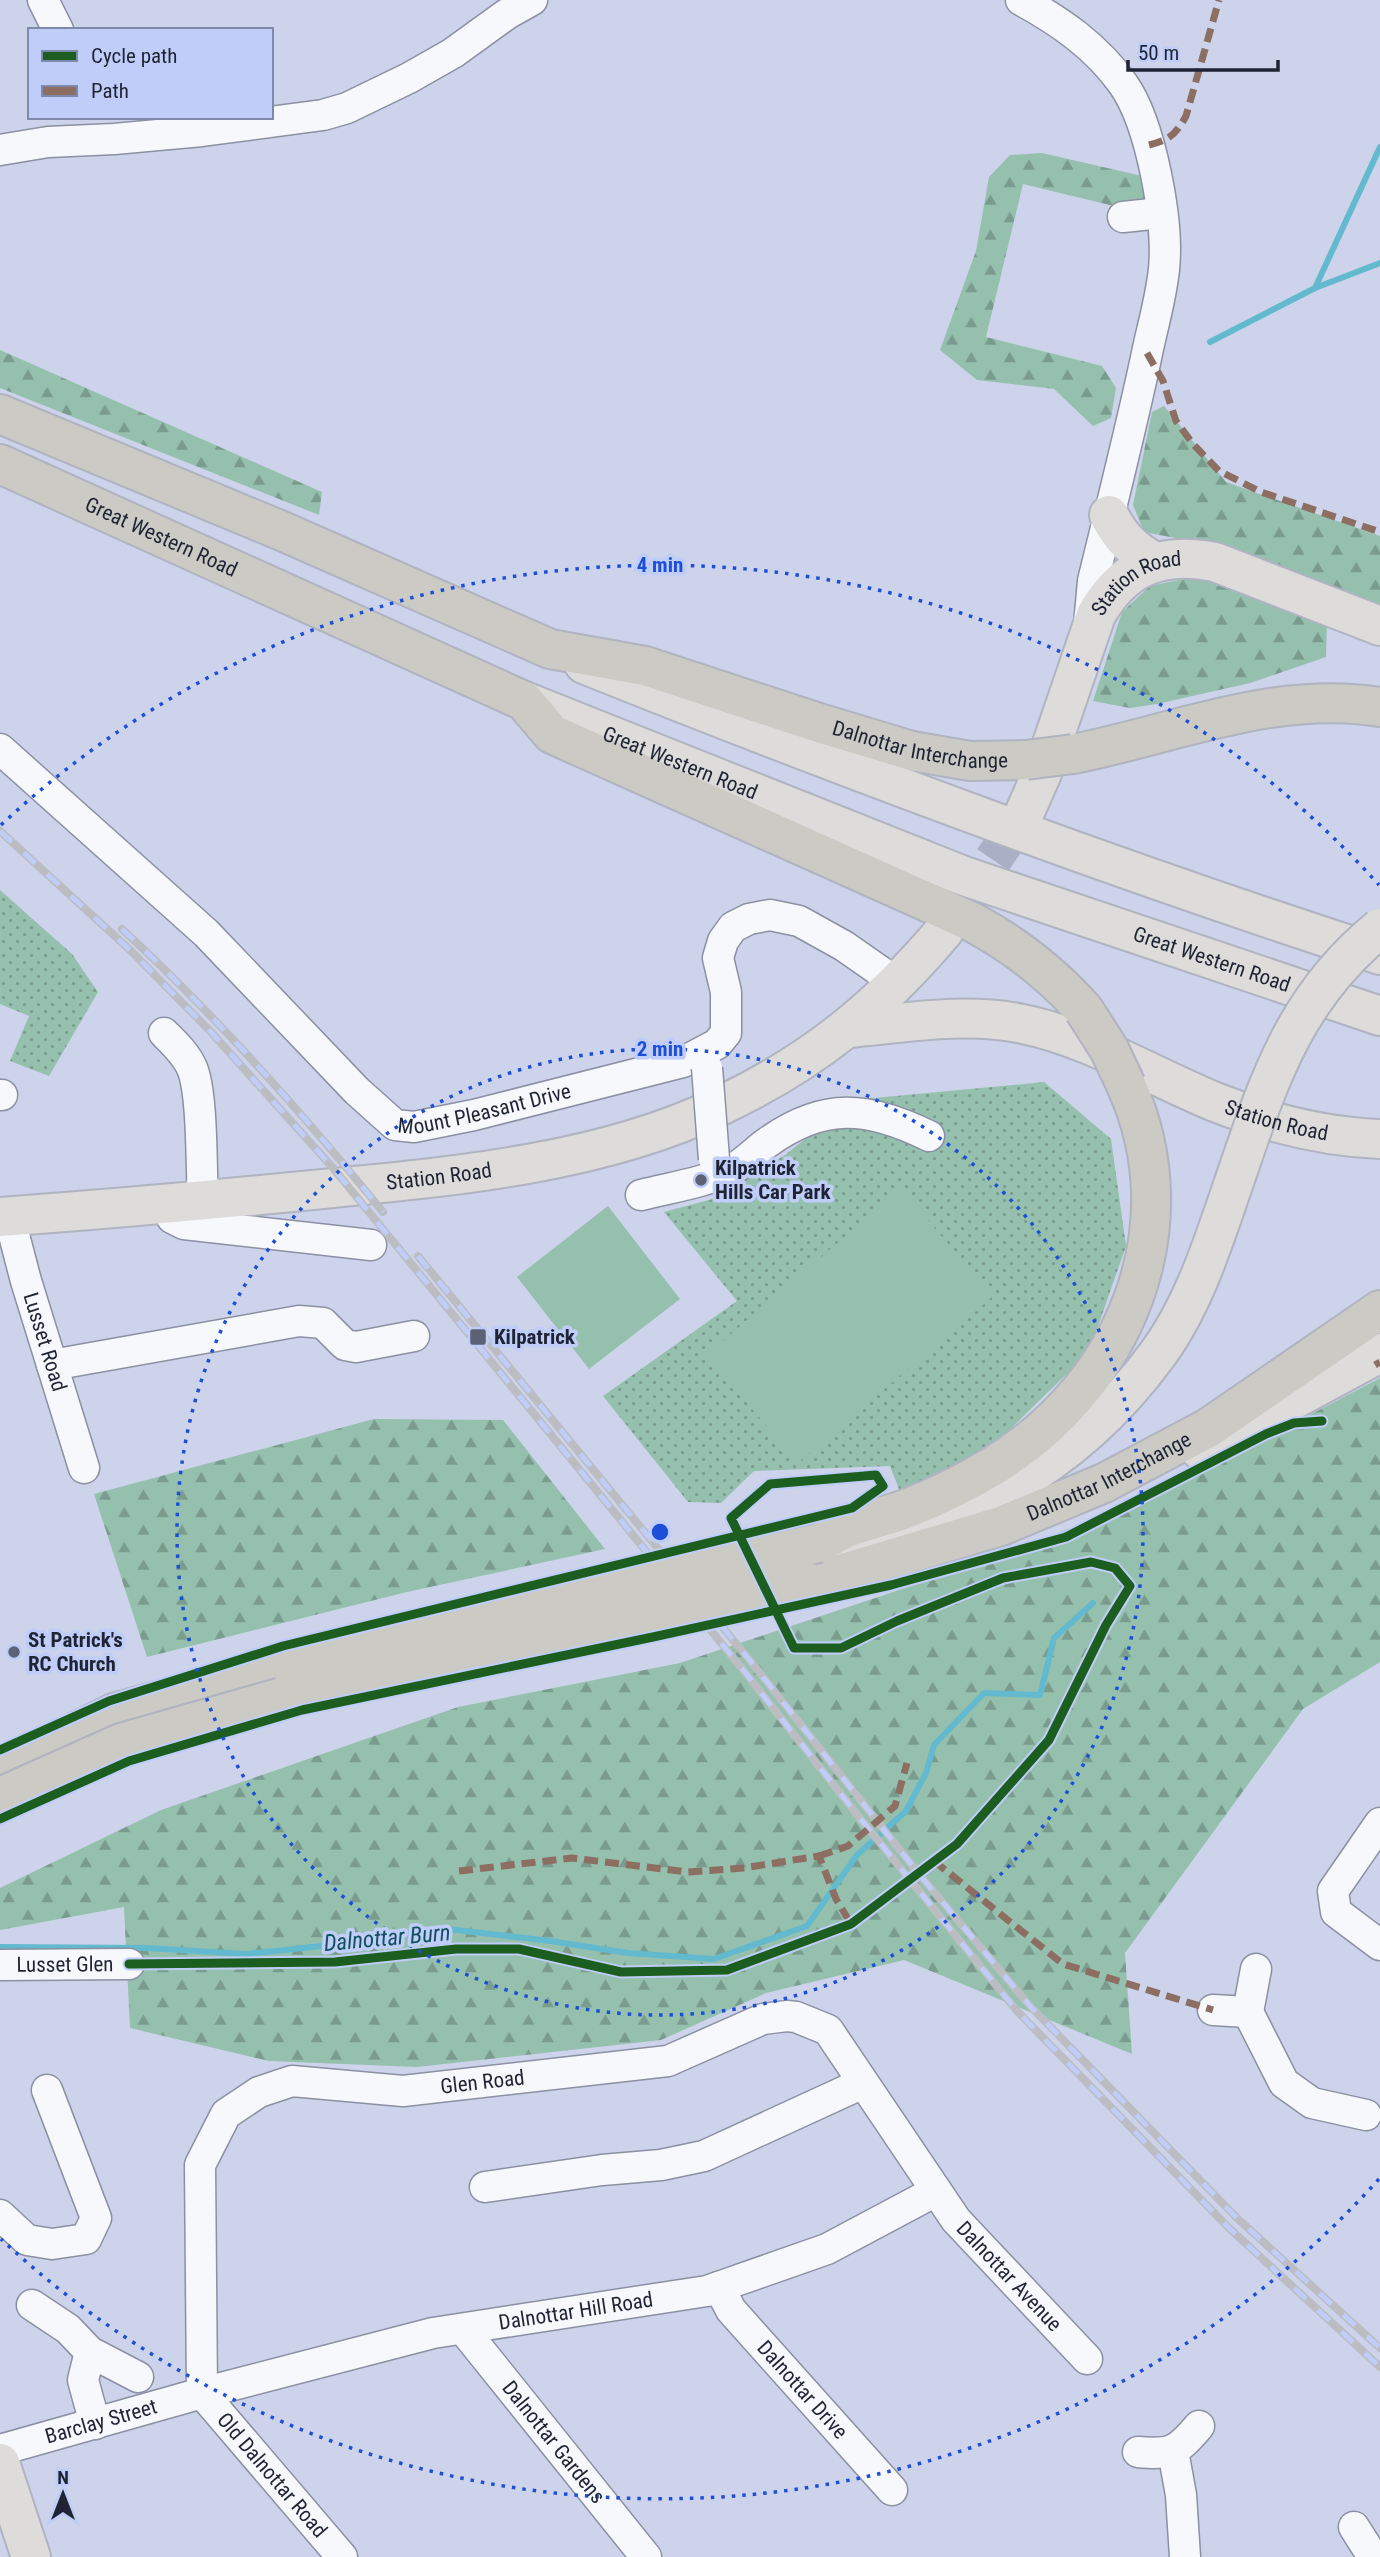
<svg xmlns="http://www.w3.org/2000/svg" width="1380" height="2557" viewBox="0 0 1380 2557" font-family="'Roboto Condensed',sans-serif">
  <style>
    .forest { fill: url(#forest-firs) }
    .park { fill: url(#park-dots) }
    .pitch { fill: #96c0ae }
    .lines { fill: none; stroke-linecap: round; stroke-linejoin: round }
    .stream { stroke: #63b9ce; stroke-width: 6 }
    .major-tunnel { stroke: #a9b0c6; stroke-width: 38; stroke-dasharray: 38 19; stroke-linecap: butt }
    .minor-casing { stroke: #8b90a2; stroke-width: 33 }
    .major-casing { stroke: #b0b3c0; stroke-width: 42 }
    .highway-casing { stroke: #b0b3c0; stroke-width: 42 }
    .minor { stroke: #f7f8fc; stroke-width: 30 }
    .major { stroke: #dddcda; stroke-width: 38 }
    .highway { stroke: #cbcac5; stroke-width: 38 }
    .rail-casing { stroke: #bbbdc2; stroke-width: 8 }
    .rail { stroke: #bfcdf8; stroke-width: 5; stroke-dasharray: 16; stroke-linecap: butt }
    .minor-bridge-casing { stroke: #8b90a2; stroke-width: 33; stroke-linecap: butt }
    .major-bridge-casing { stroke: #b0b3c0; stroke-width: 42; stroke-linecap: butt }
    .highway-bridge-casing { stroke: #b0b3c0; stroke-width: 42; stroke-linecap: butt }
    .minor-bridge { stroke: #f7f8fc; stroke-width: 30 }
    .major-bridge { stroke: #dddcda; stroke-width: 38 }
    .highway-bridge { stroke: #cbcac5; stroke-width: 38 }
    .quiet { stroke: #8d6e63; stroke-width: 7; stroke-dasharray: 14 7; stroke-linecap: butt }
    .cycleway-casing { stroke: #bfcdf8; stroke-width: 13 }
    .cycleway { stroke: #1b5e20; stroke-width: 9 }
    .ring { fill: none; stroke: #1d4ed8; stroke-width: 3.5; stroke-dasharray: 3.5 7 }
    .poi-dot { fill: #5c6174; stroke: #bfcdf8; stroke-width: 2.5 }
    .labels { text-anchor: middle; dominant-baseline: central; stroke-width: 7; stroke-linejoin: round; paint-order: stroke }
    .street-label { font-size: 21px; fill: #1f2434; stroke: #bfcdf8 }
    .poi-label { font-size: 21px; font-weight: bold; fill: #1f2434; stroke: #bfcdf8; text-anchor: start }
    .water-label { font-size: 23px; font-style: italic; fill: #0f525d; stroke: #bfcdf8 }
    .centre { fill: #1d4ed8; stroke: #bfcdf8; stroke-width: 3.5 }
    .ring-label { font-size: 21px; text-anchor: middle; font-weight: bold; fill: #1d4ed8; stroke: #bfcdf8; stroke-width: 7; stroke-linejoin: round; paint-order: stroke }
  </style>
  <defs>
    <pattern id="forest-firs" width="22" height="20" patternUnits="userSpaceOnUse" patternTransform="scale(1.75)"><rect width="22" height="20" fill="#96c0ae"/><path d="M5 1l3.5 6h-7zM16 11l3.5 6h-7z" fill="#7a9c8e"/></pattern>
    <pattern id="park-dots" width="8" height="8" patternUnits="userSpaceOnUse" patternTransform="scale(1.75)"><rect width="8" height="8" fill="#96c0ae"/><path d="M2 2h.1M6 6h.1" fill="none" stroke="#7a9c8e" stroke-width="1.8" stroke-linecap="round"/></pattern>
  </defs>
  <rect width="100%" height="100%" fill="#ccd3eb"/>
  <g class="forest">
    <path d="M1042,153l100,23 4,22 -28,9 -95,-23 -37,153 116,29 14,22 -5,30 -18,8 -39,-37 -77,-9 -37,-30 36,-99 13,-74 21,-22z"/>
    <path d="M0,350l322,142 -3,23 -319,-127z"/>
    <path d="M1164,406l62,76 154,54v74l-163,-64 -73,-14 -11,-27 19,-93z"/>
    <path d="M1207,574l120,49 -1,34 -76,26 -93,21 -27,4 -37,-7 29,-89 28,-26z"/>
    <path d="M1380,1378v284l-77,47 -178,244 7,101 -228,-94 -138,33 -105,47 -244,27 -148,-6 -139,-33 -6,-121 -124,23v-42l161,-78 297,-103 222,-44 279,-93 196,-74z"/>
    <path d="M374,1419l129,1 102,129 -198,43 -260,65 -53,-163z"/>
  </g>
  <g class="park">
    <path d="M0,890l72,64 26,38 -49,84 -39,-15 19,-45 -29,-12z"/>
    <path d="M1044,1082l67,57 15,107 -37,106 -90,88 -97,57 -12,-31 -136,5 -33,32 -33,-1 -85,-106 134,-95 -73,-89 52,-14 69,-43 68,-55z"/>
  </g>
  <g class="pitch">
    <path d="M901,1189l92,107 -195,167 -92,-108z"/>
    <path d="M608,1206l72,93 -91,70 -72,-92z"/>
  </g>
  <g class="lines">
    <g class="stream">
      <path d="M1315,288l65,-141"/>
      <path d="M1210,342l105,-54 65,-25"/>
      <path d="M0,1947l146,1 101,6 121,-13 71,-13 111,13 78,12 86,6 93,-33 50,-71 49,-44 20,-38 8,-28 50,-52 56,2 14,-57 39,-35"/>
    </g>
    <path class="major-tunnel" d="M961,907l63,-93"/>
    <defs>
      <g id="minor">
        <path d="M43,0l15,30"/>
        <path d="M1021,0c40,22 76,47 102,84 28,39 46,138 41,185 -3,30 -12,59 -18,89 -16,75 -35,149 -53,223l-4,44"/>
        <path d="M0,150l48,-8 66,-3 88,-8 121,-16 24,-7 62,-30 44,-25 54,-39 25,-14"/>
        <path d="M1123,217l38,-4"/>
        <path id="s1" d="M0,749l206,184 151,158 38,34 19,2 60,-12 209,-53 34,-18 9,-11v-41l-8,-34 5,-17 10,-14 16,-8 21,-4 29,6 45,25 53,37"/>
        <path d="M164,1033c10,10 22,21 28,35 11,26 9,101 11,133"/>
        <path d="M0,1095h2"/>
        <path d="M641,1195c31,-8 64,-12 93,-27 12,-6 22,-18 34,-26 56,-40 100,-36 161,-6"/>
        <path d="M168,1204l4,14 12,6 187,21"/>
        <path id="s2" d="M9,1216l17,65 58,187"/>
        <path d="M52,1365l247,-44 24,2 22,22 11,2 58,-11"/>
        <path d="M1380,1823l-47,68 3,21 44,33"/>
        <path id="s3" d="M0,1965l129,-1"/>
        <path d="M1213,2010l35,2 8,-43"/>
        <path d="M1248,2012l36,71 28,20 54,12"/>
        <path d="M485,2187l117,-17 59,-5 43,-9 159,-73"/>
        <path d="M0,2215l27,25 25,4 34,-5 10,-21 -49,-128"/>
        <path id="s4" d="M719,2287l12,23 161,180"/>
        <path d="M32,2305l36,24 22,23 48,25"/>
        <path id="s5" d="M463,2329l183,228"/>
        <path d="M90,2352l-7,28 12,44"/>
        <path id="s6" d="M202,2393l-2,-228 26,-51 33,-22 33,-11 111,10 265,-30 95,-42 24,-3 9,1 32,13 128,190 131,139"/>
        <path id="s7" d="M202,2393l140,164"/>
        <path id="s8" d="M0,2450l202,-57 231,-60 274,-42 120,-42 109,-58"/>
        <path d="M1173,2451l8,44 4,62"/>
        <path d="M1138,2452c33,3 39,0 61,-26"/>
        <path d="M1354,2527l19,30"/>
      </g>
      <g id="major">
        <path d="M1109,515c11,22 24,35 46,47"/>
        <path d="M584,664c262,105 526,204 796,291"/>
        <path id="s9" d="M524,701l440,175 416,140"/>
        <path id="s10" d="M1024,814l18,-41 54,-158c27,-48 65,-64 119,-53l165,64"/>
        <path id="s11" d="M848,1028c57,-5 118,-16 175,-4 67,14 129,52 192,78 51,20 110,35 165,37"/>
        <path id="s12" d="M0,1217c111,-8 222,-18 333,-29 126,-12 271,-26 387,-82 93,-44 158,-97 224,-175"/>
        <path d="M1200,1450l180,-97"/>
        <path d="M842,1542c27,-1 52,-8 78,-16 97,-31 176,-88 237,-171 37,-50 56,-112 76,-170"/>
        <path d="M0,2463l31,94"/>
      </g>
      <g id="highway">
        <path id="s13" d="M0,414l282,117 268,118 95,17 174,57 93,28 58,10 56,-1"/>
        <path id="s14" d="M0,464l524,237 28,33 420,188c43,23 79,51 112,88"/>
        <path d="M1073,754c102,-20 201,-64 307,-47"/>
        <path d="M819,1543c11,-6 22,-13 33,-17 17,-6 34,-10 51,-16 31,-12 62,-27 90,-44 131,-80 198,-237 133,-381"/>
        <path id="s15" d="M810,1583l191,-57 103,-43 104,-55 172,-118"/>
        <path d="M0,1769l114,-56 174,-49"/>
      </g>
    </defs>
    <use href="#minor" class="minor-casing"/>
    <use href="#major" class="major-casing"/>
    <use href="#highway" class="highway-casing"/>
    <use href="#minor" class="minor"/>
    <use href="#major" class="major"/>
    <use href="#highway" class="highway"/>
    <defs>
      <g id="rail">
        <path d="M0,831l130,119 81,82 122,136 411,503 115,146 158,194 212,217 151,139"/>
        <path d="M122,929c94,87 180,183 261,283"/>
        <path d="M418,1256l334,407 167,211 111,132 208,213 142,129"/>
      </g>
    </defs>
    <use href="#rail" class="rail-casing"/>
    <use href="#rail" class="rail"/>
    <defs>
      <path id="minor-bridge" d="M707,1068l7,91"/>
      <path id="major-bridge" d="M1233,1185c35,-102 60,-186 147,-257"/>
      <g id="highway-bridge">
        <path d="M1026,760l47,-6"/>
        <path d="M1084,1010l25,39 17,36"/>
        <path d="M288,1664l148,-36 383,-85"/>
        <path d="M0,1797l121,-54 175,-50 514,-110"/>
      </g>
    </defs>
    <use href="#minor-bridge" class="minor-bridge-casing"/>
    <use href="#major-bridge" class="major-bridge-casing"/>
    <use href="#highway-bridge" class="highway-bridge-casing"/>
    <use href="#minor-bridge" class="minor-bridge"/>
    <use href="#major-bridge" class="major-bridge"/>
    <use href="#highway-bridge" class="highway-bridge"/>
    <g class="quiet">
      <path d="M1149,145c21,-5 27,-11 37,-29l33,-116"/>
      <path d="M1147,353l16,28 13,40 17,23 26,27 42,21 119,40"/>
      <path d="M1375,1365l5,-3"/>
      <path d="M819,1856l29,-10 47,-40 12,-43"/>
      <path d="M934,1861l129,103 150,46"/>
      <path d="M459,1871l113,-13 116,14 55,-4 76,-12 17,43 15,25"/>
    </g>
    <defs>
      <g id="cycleway">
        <path d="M0,1750l109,-49 174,-55 569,-138 31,-22 -7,-11 -106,9 -39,34 63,130h47l56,-27 106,-43 88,-16 24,6 15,18 -24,39 -57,115 -92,104 -106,80 -124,46 -106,2 -102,-23h-63l-121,13 -206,2"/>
        <path d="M0,1819l129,-58 173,-51 351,-73 238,-52 175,-48 200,-103 28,-11 28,-2"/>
      </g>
    </defs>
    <use href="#cycleway" class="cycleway-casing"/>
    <use href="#cycleway" class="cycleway"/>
  </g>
  <g class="ring">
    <circle cx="660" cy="1532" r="483"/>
    <path d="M1379 2179A967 967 0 0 1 1 2239M1 825A967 967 0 0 1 1379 885"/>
  </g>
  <g class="poi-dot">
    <circle cx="701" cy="1180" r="7"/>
    <rect x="469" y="1328" width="18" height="18" rx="3.5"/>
    <circle cx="14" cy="1652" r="7"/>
  </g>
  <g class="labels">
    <g class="street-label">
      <text stroke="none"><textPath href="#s14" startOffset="177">Great Western Road</textPath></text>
      <text stroke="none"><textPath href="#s10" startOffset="266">Station Road</textPath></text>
      <text stroke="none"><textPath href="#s13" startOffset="982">Dalnottar Interchange</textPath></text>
      <text stroke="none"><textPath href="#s9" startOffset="168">Great Western Road</textPath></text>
      <text stroke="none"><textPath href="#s9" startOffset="735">Great Western Road</textPath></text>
      <text stroke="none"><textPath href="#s1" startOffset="637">Mount Pleasant Drive</textPath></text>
      <text stroke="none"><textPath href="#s11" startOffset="448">Station Road</textPath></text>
      <text stroke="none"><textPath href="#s12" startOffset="441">Station Road</textPath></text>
      <text stroke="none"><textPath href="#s2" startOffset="131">Lusset Road</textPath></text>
      <text stroke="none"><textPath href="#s15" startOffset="318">Dalnottar Interchange</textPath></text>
      <text stroke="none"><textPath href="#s3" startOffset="65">Lusset Glen</textPath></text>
      <text stroke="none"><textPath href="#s6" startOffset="551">Glen Road</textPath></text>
      <text stroke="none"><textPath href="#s6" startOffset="1216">Dalnottar Avenue</textPath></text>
      <text stroke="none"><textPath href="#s8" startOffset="593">Dalnottar Hill Road</textPath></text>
      <text stroke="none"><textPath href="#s4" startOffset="133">Dalnottar Drive</textPath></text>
      <text stroke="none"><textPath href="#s8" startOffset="105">Barclay Street</textPath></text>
      <text stroke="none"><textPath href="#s5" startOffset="145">Dalnottar Gardens</textPath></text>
      <text stroke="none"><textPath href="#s7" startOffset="108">Old Dalnottar Road</textPath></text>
    </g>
    <g class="poi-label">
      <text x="715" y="1168">Kilpatrick<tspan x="715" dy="24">Hills Car Park</tspan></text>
      <text x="494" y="1337">Kilpatrick</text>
      <text x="28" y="1640">St Patrick's<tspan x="28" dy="24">RC Church</tspan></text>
    </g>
    <g class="water-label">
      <text transform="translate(387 1938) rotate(-5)">Dalnottar Burn</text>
    </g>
  </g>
  <circle cx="660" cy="1532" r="10" class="centre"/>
  <g class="ring-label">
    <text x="660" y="572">4 min</text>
    <text x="660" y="1056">2 min</text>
  </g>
  <rect x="28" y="28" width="245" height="91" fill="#bfcdf8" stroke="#7f89aa" stroke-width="2"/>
  <rect x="42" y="51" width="35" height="10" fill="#1b5e20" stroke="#7f89aa" stroke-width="2"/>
  <text x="91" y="63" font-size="21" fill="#1f2434">Cycle path</text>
  <rect x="42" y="86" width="35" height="10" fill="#8d6e63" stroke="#7f89aa" stroke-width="2"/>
  <text x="91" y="98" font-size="21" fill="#1f2434">Path</text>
  <g transform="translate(63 2494)" stroke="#bfcdf8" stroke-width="5" paint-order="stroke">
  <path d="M0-5L12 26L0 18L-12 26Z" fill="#1f2434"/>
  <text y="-10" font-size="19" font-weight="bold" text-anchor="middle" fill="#1f2434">N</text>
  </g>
  <path d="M1128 60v10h150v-10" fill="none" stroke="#1f2434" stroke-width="3.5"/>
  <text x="1138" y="60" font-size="21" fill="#1f2434" stroke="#bfcdf8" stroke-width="5" paint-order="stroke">50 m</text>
</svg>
